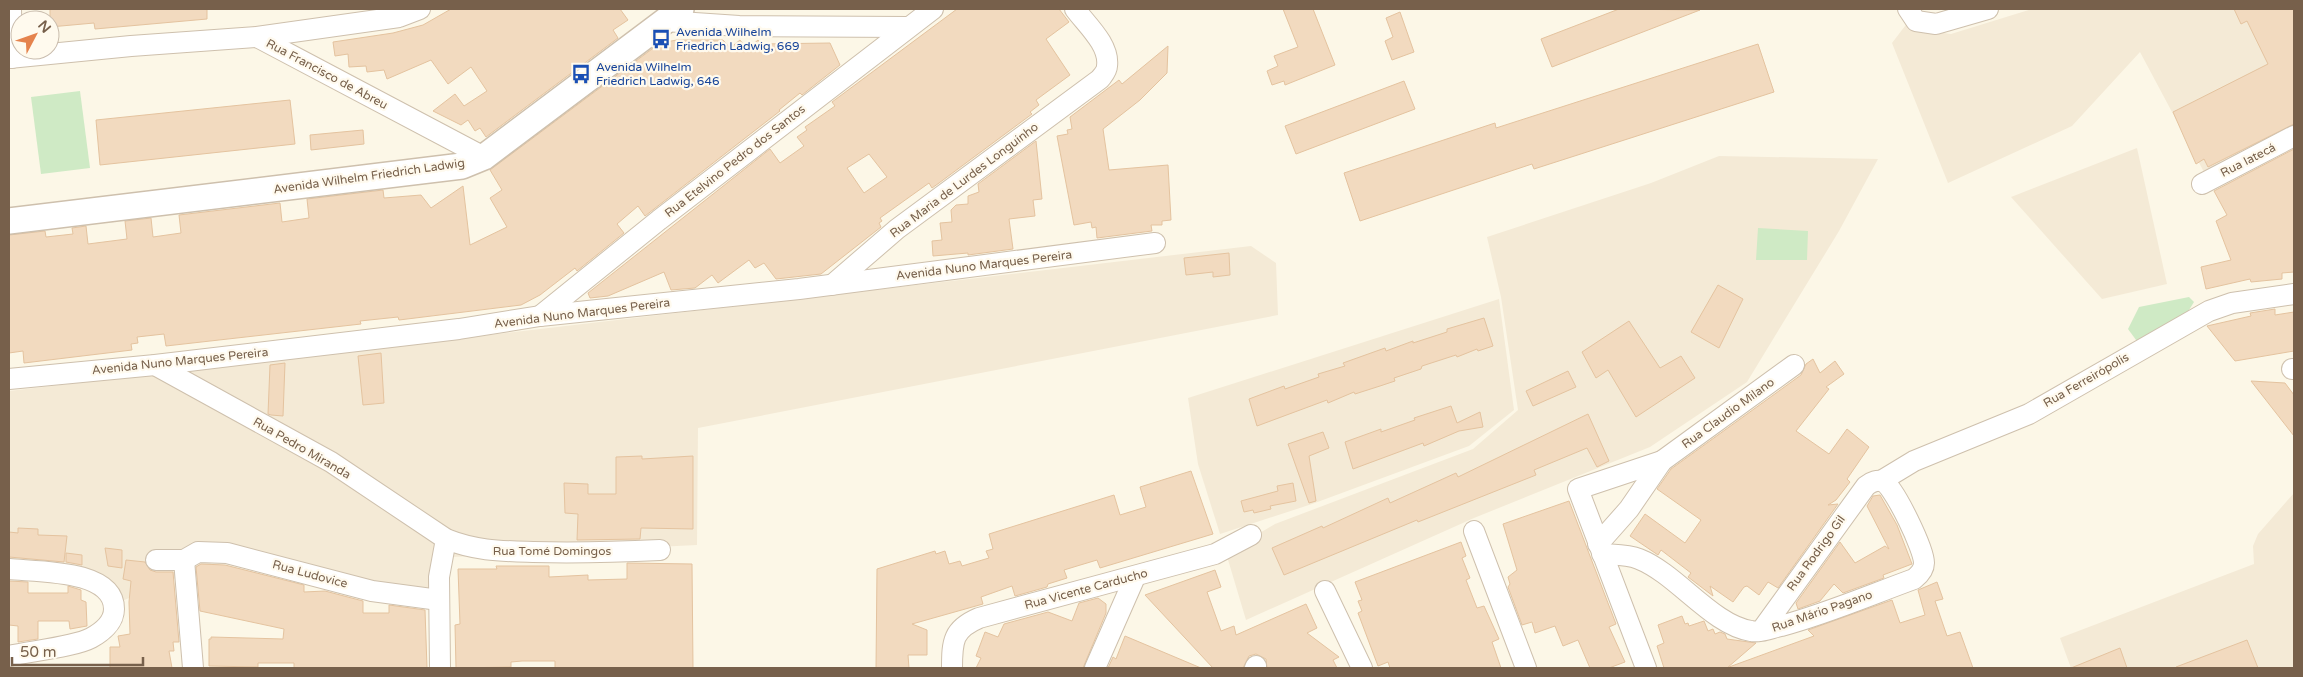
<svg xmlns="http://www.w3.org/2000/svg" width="2303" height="677" viewBox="0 0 2303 677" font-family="'Varela Round',sans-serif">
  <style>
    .residential { fill: #f4ead6 }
    .green { fill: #cfeac5 }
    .building { fill: #f2dabf; stroke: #e4c39f; fill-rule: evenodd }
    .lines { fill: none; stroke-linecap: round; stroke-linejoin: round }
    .minor-casing { stroke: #cec0ad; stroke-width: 22 }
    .tertiary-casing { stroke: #cec0ad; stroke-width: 28 }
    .minor { stroke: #fff; stroke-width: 20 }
    .tertiary { stroke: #fff; stroke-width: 25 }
    .labels { text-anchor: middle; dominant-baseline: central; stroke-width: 4.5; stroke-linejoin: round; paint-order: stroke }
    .transit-label { font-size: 12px; fill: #164399; stroke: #fffaee; text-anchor: start }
    .street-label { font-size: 12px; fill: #77604b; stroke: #fffaee }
  </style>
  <rect width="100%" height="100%" fill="#fcf7e7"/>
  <g class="residential">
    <path d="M1918,9h3l8,22 22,3 81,-25h262v116l-90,47 -64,-120 -68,74 -124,57 -56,-140z"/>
    <path d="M2137,148l30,136 -65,15 -91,-102z"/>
    <path d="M1719,156l159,3 -39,72 -92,151 -97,65 -176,71 -228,102 -20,-67 49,-29 198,-75 45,-39 -17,-113 -14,-60 164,-54z"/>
    <path d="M1251,246l25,17 2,52 -580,113 -1,117 -244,12 -18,40 -216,-37 -97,41 -42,-17 -71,-6v-187z"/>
    <path d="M1499,299l15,111 -45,36 -157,58 -92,30 -22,-70 -10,-66z"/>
    <path d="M2294,493v175h-223l-11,-30 194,-74 -1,-18 5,-12z"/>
  </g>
  <g class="green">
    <path d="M80,91l10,77 -49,6 -10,-77z"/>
    <path d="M1758,228l50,3 -1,29h-51z"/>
    <path d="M2189,297l5,5 -10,16 -45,26 -11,-15 11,-22z"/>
  </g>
  <g class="building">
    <path d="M50,9h157v10l-112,10 -1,-6 -44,4z"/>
    <path d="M451,9h169l8,11 -15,10 5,8 -132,99 -6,-9 -5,3 -7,-11 -7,5 -28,-14 22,-17 9,12 23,-15 -16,-24 -23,17 -17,-24 -44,19 -3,-9 -17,2 -1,-6 -17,1 -1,-13 -13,2 -2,-14 60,-9 30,-8z"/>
    <path d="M957,9h102l10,13 -23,17 24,36 -34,25 3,5 -9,7 2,2 -93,69 -7,5 -3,-5 -49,35 2,3 -3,2 2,4 -60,47 -45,5 -12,-16 -9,5 -6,-8 -31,23 -6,-8 -17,13 -24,2 -7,-18 -56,24 -18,2 -2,-5 182,-144 10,14 24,-17 -7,-9 10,-7 -2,-3 30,-21 -3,-4zM869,154l18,23 -23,16 -17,-25z"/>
    <path d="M1283,9h30l22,56 -50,20 -1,-4 -12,4 -5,-14 11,-5 -4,-10 24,-9z"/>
    <path d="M1619,9l81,1 -148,57 -11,-28z"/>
    <path d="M2234,9h60v115l-86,43 -4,-8 -8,5 -23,-52 95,-48 -21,-43 -6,3z"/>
    <path d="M1400,12l14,40 -22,8 -7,-19 8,-4 -7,-19z"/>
    <path d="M677,40h46l7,8 10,-8 7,9 11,-9 3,4 69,-1 10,22 -38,30 -2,-2 -21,17 1,1 -135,105 -7,-10 -21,18 7,9 -47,38 -2,-3 -35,27 -19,10 -122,15 -1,-3 -38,4 1,3 -195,22 -2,-12 -27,3 1,6 -7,1 1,6 -108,13 -1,-12 -14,2v-118l36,-4 1,6 27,-3 -1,-6 14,-2 2,18 39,-5 -2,-18 26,-3 2,19 28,-4 -2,-18 101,-12 2,19 27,-4 -2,-19 76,-9 1,8 37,-3 10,13 32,-22 7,59 37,-18 -17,-29 12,-8 -12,-20 170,-127z"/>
    <path d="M1758,44l16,48 -240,77 -2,-5 -172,57 -16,-48 151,-50 1,5z"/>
    <path d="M1168,46l-1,27 -27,27 -37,29 6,41 59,-5 3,55 -9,1v4h-11l1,6 -55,7 -1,-11 -4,1 -1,-6 -17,3 -17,-89 11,-2 -1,-4 5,-1 -2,-12 49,-37 3,4z"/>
    <path d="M1404,81l11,28 -119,45 -11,-28z"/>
    <path d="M290,100l5,44 -195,21 -4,-45z"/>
    <path d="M363,130l1,14 -53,6 -1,-15z"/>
    <path d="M1036,141l6,58 -9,1 2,16 -26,3 4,30 -45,6v-2l-35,3 -1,-15 10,-1 -2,-17 12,-1 -1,-12 5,-5 12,-1v-8l11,-4 -1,-8z"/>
    <path d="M2294,149v123l-12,1v6l-31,3 -1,-3 -44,10 -5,-22 30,-7 -15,-39 11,-6 -13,-24z"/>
    <path d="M1229,253l1,22 -17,2v-5l-27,3 -2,-17z"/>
    <path d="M1718,285l25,14 -24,49 -28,-16z"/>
    <path d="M2275,309v6l19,-3v39l-59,10 -28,-35 44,-10 -1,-3z"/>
    <path d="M1484,318l9,28 -15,5 -1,-2 -20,8 -1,-2 -34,11 -1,3 -27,9 1,3 -15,5 -25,8 -1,-2 -26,11 -1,-3 -70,26 -8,-27 35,-13 1,3 34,-12 -1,-3 27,-8 -2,-3 42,-15 1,3 27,-10v2l34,-11v-3z"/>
    <path d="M1629,321l31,47 21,-12 14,22 -59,39 -28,-47 -12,8 -14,-26z"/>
    <path d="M381,353l3,50 -21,2 -5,-49z"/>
    <path d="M1813,359l7,14 15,-12 9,13 -18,13 3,2 -33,42 33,23 18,-25 22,18 -22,32 3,3 -14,18 -8,5 10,-1 -60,84 -10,-6 -9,13 -12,-9 -3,1 -11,15 -23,-16 3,10 -25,-19 3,-4 -30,-23 -3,5 -28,-19 15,-22 40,29 16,-23 -44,-31 14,-20 130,-94 5,-11z"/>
    <path d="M285,363l-2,53 -12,-1 -3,-1 2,-49z"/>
    <path d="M1568,371l8,16 -43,19 -7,-15z"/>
    <path d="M2251,381l34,2 9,12v41z"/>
    <path d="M1451,406l6,17 23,-11 3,15 -24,4 -35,15 -1,-3 -70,26 -8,-27 36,-13v3l34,-12 -1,-2z"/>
    <path d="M1588,414l21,47 -12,6 -10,-19 -53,22 2,5 -118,47 -1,-2 -133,55 -12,-27 50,-22 1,2 65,-30 2,5 66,-30 2,4z"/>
    <path d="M1323,432l6,16 -20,8 7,45 -7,2 -21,-59z"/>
    <path d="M642,456v3l51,-3v73l-52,-1 -1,11 -63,1 1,-26 -13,-1 -1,-30 24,1v10h28v-37z"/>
    <path d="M1191,471l22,63 -113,34 -3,-8 -20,6 -13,4 3,8 -19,6 -1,3 -32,9 -3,-10 -31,11 2,7 -71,20 15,6v25h-19l1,13h-33l1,-99 58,-18 1,3 9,-3 4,13 11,-3 2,5 27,-8 -3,-7 7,-2 -4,-15 125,-39 6,20 26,-8 -6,-20z"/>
    <path d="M1293,483l3,18 -26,5 1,3 -17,4 -1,-3 -9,2 -3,-11 37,-10 -1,-5z"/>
    <path d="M1880,495l17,30 15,39 -29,11 1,3 -41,15 -9,-9 -14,17 -22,8 -2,-6 44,-61 15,21 30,-17 4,3 -22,-43 6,-10z"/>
    <path d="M1569,501l47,123 -7,3 16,35 -16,6h-19l-12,-28 -15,6 -8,-20 -20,7 -3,-11 -10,3 -14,-38 2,-3 -2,-7 9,-7 -14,-46z"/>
    <path d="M18,528l20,1v6l29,1 -3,26 -55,-5v-25l9,1z"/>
    <path d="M1461,542l5,14 -4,2 8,20 -4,2 11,28 7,-2 15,33 -7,3 9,26h-111l-2,-6 -10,4 -20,-53 4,-2 -4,-10 4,-1 -7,-18z"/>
    <path d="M105,548l17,2v18l-14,-2z"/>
    <path d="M66,553l16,2v10l-16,-3z"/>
    <path d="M126,560l19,2 5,8 6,2h17l6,70h-6l1,9h-5l3,17h-62v-21h10l-2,-11 12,-2 -1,-32 2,-21 -8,-2z"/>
    <path d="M627,563l65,1 1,104h-138v-7h-33l-11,1v5l-55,1 -1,-43 5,-1 -2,-55h39l-1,-3h53v11l39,-2v5l39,-1z"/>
    <path d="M201,564l24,1 79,20v7l21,-1 38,10v12h26v-8l36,5 2,58h-133v-5h-36v4l-49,-1v-27h2v-2l72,2 1,-10 -84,-18 -4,-44z"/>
    <path d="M1215,570l6,17 -14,5 14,39 13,-5 2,9 70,-31 11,24 -10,5 32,24 -6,3 4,8h-70l-1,-9 -10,-5 -7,2 -6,12h-30l-68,-73z"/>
    <path d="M9,581l19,1v11h40v-7l13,4v10l5,2 1,24 -17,3 -1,-8h-31v18l-20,3v-16l-9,-1z"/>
    <path d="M1937,582l6,17 -8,2 12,35 13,-4 13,36h-243l-1,-1 85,-31 -6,-6 84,-30 8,23 25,-8 -7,-25z"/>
    <path d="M1098,598l8,6v9l-23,55h-107l5,-10 -5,-2 9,-24 13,5 6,-13 44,-12 24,9 7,-18z"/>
    <path d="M1682,616l3,8 3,-1 1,3 15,-5 4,10 5,-2 2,5 5,-2 5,2 2,5 29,4 -29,25h-63l-7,-22 7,-3 -6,-18z"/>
    <path d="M1125,636l76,32h-93l5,-11 3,2z"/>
    <path d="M2247,640l11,28h-82v-1z"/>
    <path d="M2120,648l7,20h-56z"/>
  </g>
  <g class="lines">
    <defs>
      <g id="minor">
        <path d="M11,9l1,49"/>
        <path d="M1908,9l8,12 20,3 52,-15"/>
        <path d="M665,21l74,5 169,1"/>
        <path d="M257,37l227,120"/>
        <path d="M9,58l122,-12 126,-9 142,-20 21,-8"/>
        <path d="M2202,184l92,-48"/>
        <path d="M832,285l65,-56 203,-150c3,-4 7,-8 7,-13 3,-21 -21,-42 -32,-57"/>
        <path d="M540,316l119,-96 274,-211"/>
        <path d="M155,365l176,97 115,77c30,12 55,12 87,13 42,1 85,0 127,-2"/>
        <path d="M2292,369h2"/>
        <path d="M9,379l146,-14 304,-36 81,-13 259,-27 356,-46"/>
        <path d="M1881,481l33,-20 115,-47 180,-103 23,-8 62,-9"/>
        <path d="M1474,531l52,137"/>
        <path d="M1598,544l31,-35 33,-48 132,-96"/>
        <path d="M1602,554c12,1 25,0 37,5 38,15 73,66 112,72 9,2 20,-3 30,-5 45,-12 89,-31 133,-47 5,-4 10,-9 10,-16 0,-14 -29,-74 -40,-81 -6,-3 -13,0 -18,4l-105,145"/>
        <path d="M156,560h28l14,-8 29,1 145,38 67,9"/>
        <path d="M184,560l9,108"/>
        <path d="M9,569c28,3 105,0 105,40 0,13 -12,23 -23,29 -17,9 -61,13 -82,18"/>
        <path d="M1325,591l37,77"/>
        <path d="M440,668l-1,-91 7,-38"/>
        <path d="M952,668c0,-27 1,-39 27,-50l236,-64 36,-19"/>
        <path d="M1095,668l40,-91"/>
        <path d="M1255,668l1,-2"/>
        <path d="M1646,668l-68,-179 84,-28"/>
      </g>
      <path id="tertiary" d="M9,221l453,-55 22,-9 197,-148"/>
    </defs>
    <use href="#minor" class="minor-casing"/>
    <use href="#tertiary" class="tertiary-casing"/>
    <use href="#minor" class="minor"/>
    <use href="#tertiary" class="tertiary"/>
  </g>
  <defs>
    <symbol id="bus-bare" viewBox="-9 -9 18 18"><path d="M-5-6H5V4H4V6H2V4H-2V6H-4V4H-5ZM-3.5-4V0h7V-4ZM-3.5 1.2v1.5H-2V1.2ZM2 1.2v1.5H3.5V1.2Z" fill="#1a4fb4" stroke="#fffaee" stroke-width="2.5" paint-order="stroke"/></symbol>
  </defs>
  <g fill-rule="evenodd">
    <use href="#bus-bare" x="647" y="25" width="28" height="28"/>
    <use href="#bus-bare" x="567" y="60" width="28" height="28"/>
  </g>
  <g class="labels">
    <g class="transit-label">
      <text x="676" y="32">Avenida Wilhelm<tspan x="676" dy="14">Friedrich Ladwig, 669</tspan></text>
      <text x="596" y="67">Avenida Wilhelm<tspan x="596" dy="14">Friedrich Ladwig, 646</tspan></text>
    </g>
    <g class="street-label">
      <text transform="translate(327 74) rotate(28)">Rua Francisco de Abreu</text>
      <text transform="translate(2248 160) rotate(-27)">Rua Iatecá</text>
      <text transform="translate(735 161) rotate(-38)">Rua Etelvino Pedro dos Santos</text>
      <text transform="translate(369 176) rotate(-8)">Avenida Wilhelm Friedrich Ladwig</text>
      <text transform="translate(964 180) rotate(-37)">Rua Maria de Lurdes Longuinho</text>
      <text transform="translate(984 265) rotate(-7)">Avenida Nuno Marques Pereira</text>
      <text transform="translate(582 313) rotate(-7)">Avenida Nuno Marques Pereira</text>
      <text transform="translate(180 361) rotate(-6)">Avenida Nuno Marques Pereira</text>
      <text transform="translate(2086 380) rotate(-30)">Rua Ferreirópolis</text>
      <text transform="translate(1728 413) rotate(-36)">Rua Claudio Milano</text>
      <text transform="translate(302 448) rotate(30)">Rua Pedro Miranda</text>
      <text x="552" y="551">Rua Tomé Domingos</text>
      <text transform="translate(1816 553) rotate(-54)">Rua Rodrigo Gil</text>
      <text transform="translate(310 574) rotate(15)">Rua Ludovice</text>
      <text transform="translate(1086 589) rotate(-15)">Rua Vicente Carducho</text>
      <text transform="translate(1822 611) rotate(-19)">Rua Mário Pagano</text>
    </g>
  </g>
  <rect width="2303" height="677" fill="none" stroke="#77604b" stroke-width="20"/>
  <g transform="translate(35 35) rotate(49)"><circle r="24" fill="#fffaee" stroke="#c9bcad"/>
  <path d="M0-4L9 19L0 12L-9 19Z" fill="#e5834d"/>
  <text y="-8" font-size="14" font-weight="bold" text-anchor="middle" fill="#77604b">N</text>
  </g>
  <path d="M12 657v8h131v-8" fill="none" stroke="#77604b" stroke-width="2.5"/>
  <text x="20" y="657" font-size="15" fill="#77604b" stroke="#fffaee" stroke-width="4" paint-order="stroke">50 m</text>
</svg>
